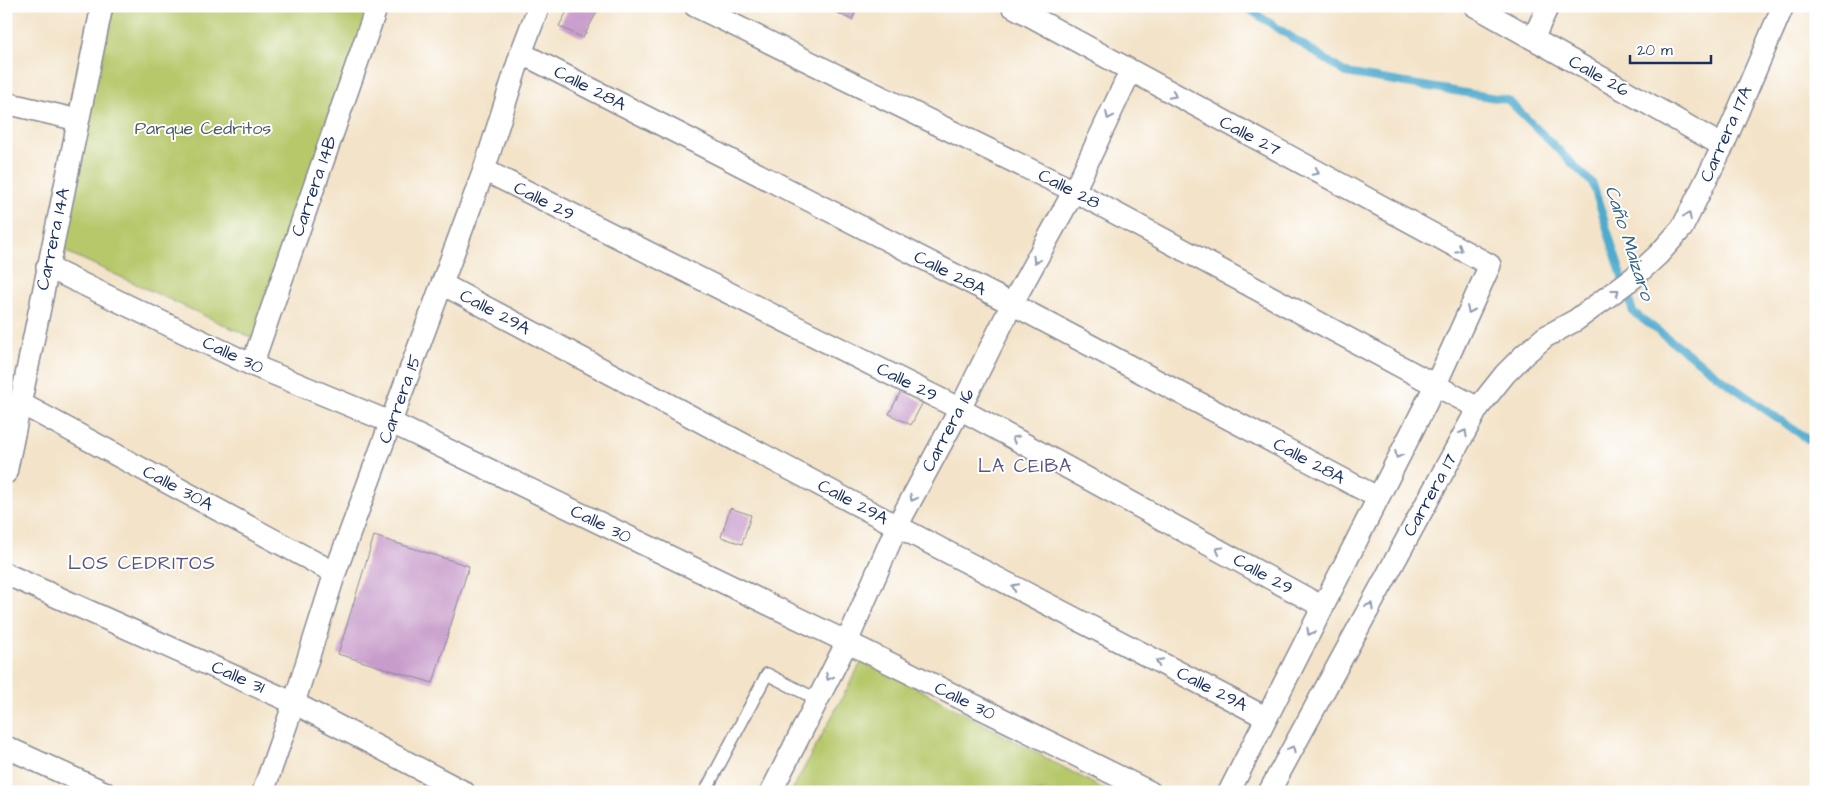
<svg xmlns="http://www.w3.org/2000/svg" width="1822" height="798" viewBox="0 0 1822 798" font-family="'Architects Daughter',sans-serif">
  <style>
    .green { fill: #b6c86b; stroke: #687c64 }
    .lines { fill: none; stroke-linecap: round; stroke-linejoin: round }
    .stream { stroke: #50abce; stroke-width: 8 }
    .building { fill: #c79bca }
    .lane-casing { stroke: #878993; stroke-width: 14 }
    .street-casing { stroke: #878993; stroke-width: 24 }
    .lane { stroke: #fff; stroke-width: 11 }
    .street { stroke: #fff; stroke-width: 21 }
    .oneway { stroke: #8d97ae }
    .labels { text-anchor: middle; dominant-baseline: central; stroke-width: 4; stroke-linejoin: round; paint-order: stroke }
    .street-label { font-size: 18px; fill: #1b2f5e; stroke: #fff }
    .park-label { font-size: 18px; fill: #4a5d62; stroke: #fff }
    .water-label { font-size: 19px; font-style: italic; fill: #30618b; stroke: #fff }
    .neighbourhood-label { font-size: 19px; letter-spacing: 1px; fill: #575584; stroke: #fff }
  </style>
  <rect width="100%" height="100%" fill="#fff"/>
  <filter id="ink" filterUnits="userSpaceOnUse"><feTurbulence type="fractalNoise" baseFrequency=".02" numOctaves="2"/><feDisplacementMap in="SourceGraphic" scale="10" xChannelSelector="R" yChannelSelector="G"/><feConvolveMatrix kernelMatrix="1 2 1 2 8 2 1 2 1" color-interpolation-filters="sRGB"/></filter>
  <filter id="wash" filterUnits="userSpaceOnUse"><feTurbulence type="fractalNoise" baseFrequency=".0096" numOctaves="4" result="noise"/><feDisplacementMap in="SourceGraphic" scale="20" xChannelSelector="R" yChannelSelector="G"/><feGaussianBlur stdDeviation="1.12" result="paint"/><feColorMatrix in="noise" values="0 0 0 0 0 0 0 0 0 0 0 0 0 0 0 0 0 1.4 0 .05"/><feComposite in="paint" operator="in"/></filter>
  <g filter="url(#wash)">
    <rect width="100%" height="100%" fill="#f3e3c8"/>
    <g class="green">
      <path d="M104,6h269l-114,335 -203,-94z"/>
      <path d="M863,659l246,133h-318z"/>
    </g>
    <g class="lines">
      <path class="stream" d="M1244,6l102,67 162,27 85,84 40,128 93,70 90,63"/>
    </g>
    <g id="blocks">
      <g class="building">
        <path d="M570,6h30l-17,32 -24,-12z"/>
        <path d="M835,6h23l-6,14 -19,-9z"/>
        <path d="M901,391l22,11 -12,23 -22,-11z"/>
        <path d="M730,508l21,7 -9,29 -21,-7z"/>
        <path d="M374,536l95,30 -36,117 -95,-29z"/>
      </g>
    </g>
  </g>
  <g filter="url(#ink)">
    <use href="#blocks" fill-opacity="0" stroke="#878993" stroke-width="1"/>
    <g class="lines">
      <defs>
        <path id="lane" d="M705,792l62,-118 51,26"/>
        <g id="street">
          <path d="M695,6l379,185 404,217"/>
          <path d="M1012,6l478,259 -54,119 -207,408"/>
          <path d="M1475,6l248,140"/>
          <path d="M1533,39l15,-33"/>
          <path d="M521,53l491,251 365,193"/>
          <path d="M6,103l72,17"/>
          <path d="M484,170l476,239 363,198"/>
          <path d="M47,267l205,98 140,58 455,219 303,150"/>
          <path d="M442,284l455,242 368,191"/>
          <path d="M252,365l125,-359"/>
          <path d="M20,403l315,170"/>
          <path d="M6,473l96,-467"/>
          <path d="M6,574l288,129 170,89"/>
          <path d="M6,747l98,45"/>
          <path d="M263,792l31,-89 41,-130 149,-403 37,-117 18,-47"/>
          <path d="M771,792l76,-150 50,-116 63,-117 52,-105 62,-113 56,-119"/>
          <path d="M1269,792l209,-384 27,-34 19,-19 21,-18 31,-17 57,-42 25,-23 24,-27 41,-82 60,-140"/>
        </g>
      </defs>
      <use href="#lane" class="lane-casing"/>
      <use href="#street" class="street-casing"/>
      <use href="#lane" class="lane"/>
      <use href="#street" class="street"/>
    </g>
    <defs><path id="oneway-chevron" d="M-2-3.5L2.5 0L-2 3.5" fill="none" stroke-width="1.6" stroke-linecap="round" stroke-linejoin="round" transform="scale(1.25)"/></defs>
    <g class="oneway">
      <use href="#oneway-chevron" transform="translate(1173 95) rotate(28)"/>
      <use href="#oneway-chevron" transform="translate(1109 116) rotate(115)"/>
      <use href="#oneway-chevron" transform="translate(1316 172) rotate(28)"/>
      <use href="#oneway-chevron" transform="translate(1688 216) rotate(-64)"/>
      <use href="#oneway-chevron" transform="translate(1459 249) rotate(28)"/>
      <use href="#oneway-chevron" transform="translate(1036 260) rotate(119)"/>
      <use href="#oneway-chevron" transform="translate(1616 292) rotate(-38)"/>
      <use href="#oneway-chevron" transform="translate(1470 310) rotate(114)"/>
      <use href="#oneway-chevron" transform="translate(1464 433) rotate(-61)"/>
      <use href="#oneway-chevron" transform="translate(1015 439) rotate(-151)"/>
      <use href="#oneway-chevron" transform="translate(1398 455) rotate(117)"/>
      <use href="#oneway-chevron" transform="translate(913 498) rotate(118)"/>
      <use href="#oneway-chevron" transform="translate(1219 550) rotate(-151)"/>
      <use href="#oneway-chevron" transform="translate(1015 587) rotate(-153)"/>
      <use href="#oneway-chevron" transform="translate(1370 606) rotate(-61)"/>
      <use href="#oneway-chevron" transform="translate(1310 632) rotate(118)"/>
      <use href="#oneway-chevron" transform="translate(1159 662) rotate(-153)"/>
      <use href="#oneway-chevron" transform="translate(829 677) rotate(117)"/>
      <use href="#oneway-chevron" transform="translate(1292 749) rotate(-61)"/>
    </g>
  </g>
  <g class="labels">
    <g class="street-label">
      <text transform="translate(1599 76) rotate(29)">Calle 26</text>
      <text transform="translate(590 88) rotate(27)">Calle 28A</text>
      <text transform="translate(1726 134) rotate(-66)">Carrera 17A</text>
      <text transform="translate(1250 136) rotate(28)">Calle 27</text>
      <text transform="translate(314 186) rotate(-71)">Carrera 14B</text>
      <text transform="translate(1069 189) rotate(27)">Calle 28</text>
      <text transform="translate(544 201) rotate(27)">Calle 29</text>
      <text transform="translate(53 239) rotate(-78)">Carrera 14A</text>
      <text transform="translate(950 273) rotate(27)">Calle 28A</text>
      <text transform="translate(495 312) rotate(28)">Calle 29A</text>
      <text transform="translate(233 355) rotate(25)">Calle 30</text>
      <text transform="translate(907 382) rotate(27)">Calle 29</text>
      <text transform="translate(400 399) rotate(-70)">Carrera 15</text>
      <text transform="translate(948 430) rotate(-62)">Carrera 16</text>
      <text transform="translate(1309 461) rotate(28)">Calle 28A</text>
      <text transform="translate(178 488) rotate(28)">Calle 30A</text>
      <text transform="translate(1430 495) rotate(-61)">Carrera 17</text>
      <text transform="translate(853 502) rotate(28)">Calle 29A</text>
      <text transform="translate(601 524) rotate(26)">Calle 30</text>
      <text transform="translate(1263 574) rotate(29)">Calle 29</text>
      <text transform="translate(238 677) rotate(24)">Calle 31</text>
      <text transform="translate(1212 689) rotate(27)">Calle 29A</text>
      <text transform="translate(965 701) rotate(26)">Calle 30</text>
    </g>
    <g class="park-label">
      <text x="203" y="128">Parque Cedritos</text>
    </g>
    <g class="water-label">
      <text transform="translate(1629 243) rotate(72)">Caño Maizaro</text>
    </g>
    <g class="neighbourhood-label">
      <text x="1025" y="466">LA CEIBA</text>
      <text x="142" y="563">LOS CEDRITOS</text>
    </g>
  </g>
  <rect width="1822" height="798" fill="none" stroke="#fff" stroke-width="25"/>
  <path d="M1630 55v8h81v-8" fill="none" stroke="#1b2f5e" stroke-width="2.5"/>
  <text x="1637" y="55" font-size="15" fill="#1b2f5e" stroke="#ffffff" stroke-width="4" paint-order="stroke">20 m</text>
</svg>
